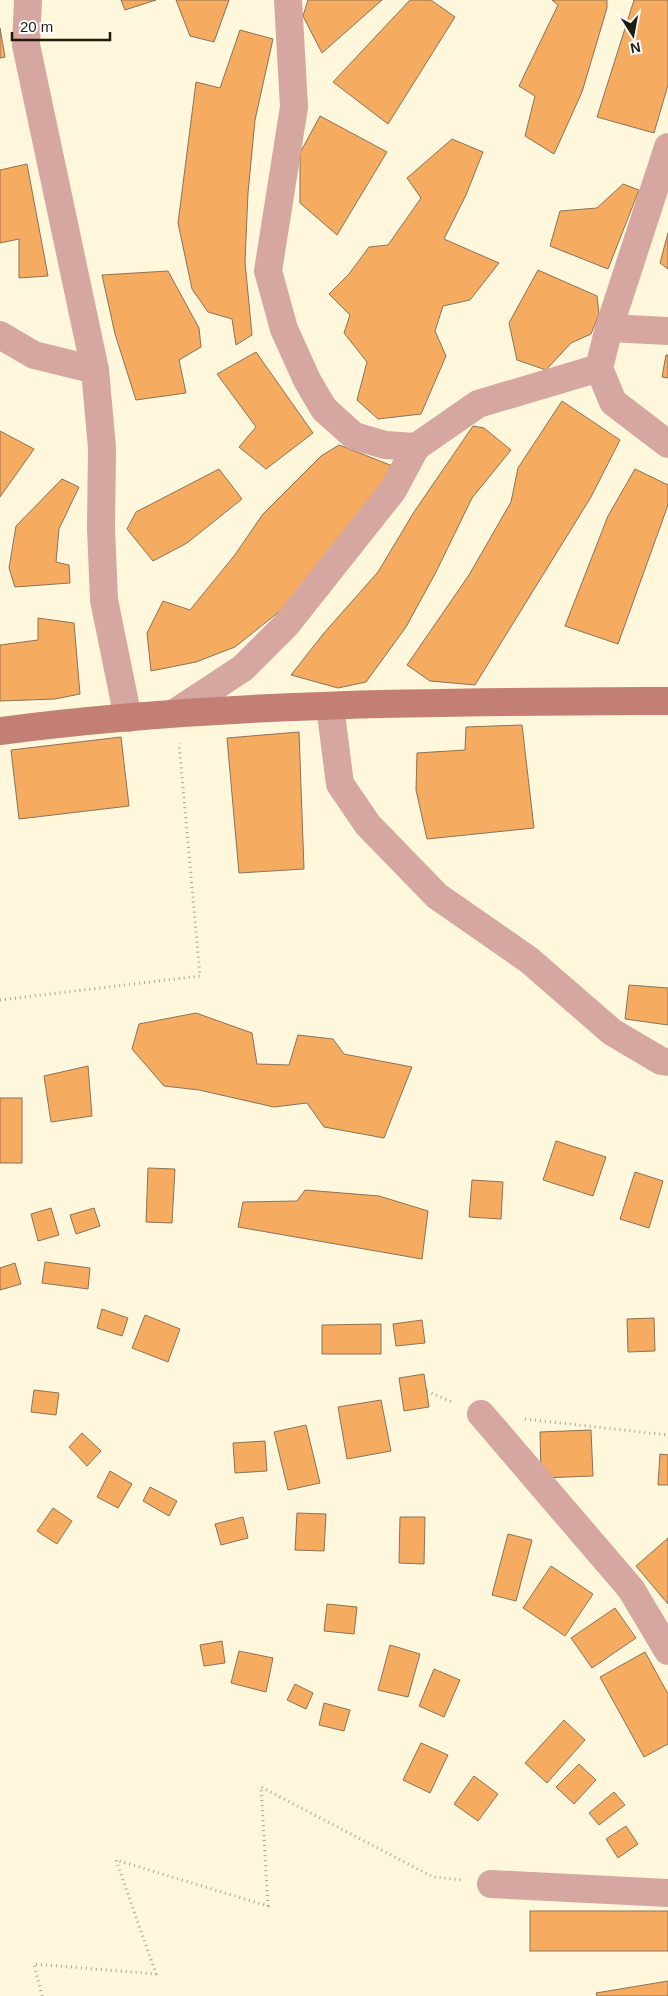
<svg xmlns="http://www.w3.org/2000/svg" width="668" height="1996" viewBox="0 0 668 1996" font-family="Helvetica,sans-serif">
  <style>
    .building { fill: #f5ac60; stroke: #8b725a }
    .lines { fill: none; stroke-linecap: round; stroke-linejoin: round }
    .path { stroke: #aba58f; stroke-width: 3; stroke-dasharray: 1 4; stroke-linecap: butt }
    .street { stroke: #d6a7a0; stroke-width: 28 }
    .secondary { stroke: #c37f76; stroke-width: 28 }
  </style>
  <rect width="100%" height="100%" fill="#fef7db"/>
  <g class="building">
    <path d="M121,0h35l-31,10z"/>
    <path d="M176,0h53l-15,42 -24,-6z"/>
    <path d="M308,0h74l-60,53 -19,-37z"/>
    <path d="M410,0h21l24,17 -67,107 -55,-42z"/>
    <path d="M552,0h55v8l-25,84 -28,62 -29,-18 10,-40 -16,-10 39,-81z"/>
    <path d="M634,0h34v85l-14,48 -57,-16z"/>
    <path d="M0,28l5,29 -5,1z"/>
    <path d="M240,30l33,9 -18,81 -7,73 -3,69 7,73 -16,10 -4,-26 -24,-7 -16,-23 -14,-66 18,-141 24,6z"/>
    <path d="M320,116l67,36 -50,83 -37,-32v-50z"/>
    <path d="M452,139l31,13 -17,43 -22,44 55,24 -29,37 -27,6 -8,25 11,25 -25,58 -43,5 -21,-19 10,-38 -23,-29 6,-18 -21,-21 20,-20 20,-27 19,-2 33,-47 -14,-20z"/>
    <path d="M27,164l21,112 -29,2v-39l-19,4v-73z"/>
    <path d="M623,184l16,6 -31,79 -58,-23 10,-35 37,-3z"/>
    <path d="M668,233v36l-8,-6z"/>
    <path d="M538,270l59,26 2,18 -8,20 -20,9 -25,27 -29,-10 -8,-37z"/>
    <path d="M168,271l31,57 2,19 -22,13 7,33 -50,7 -21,-66 -13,-59z"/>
    <path d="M256,352l57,81 -47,36 -27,-22 17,-20 -39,-53z"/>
    <path d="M666,355h2v23l-6,-1z"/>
    <path d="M562,401l58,39 -29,57 -116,188 -45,-4 -23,-16 62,-90 42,-73 7,-34z"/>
    <path d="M473,426l11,2 27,22 -39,48 -36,74 -30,55 -40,55 -28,6 -47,-13 33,-42 54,-61 36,-60z"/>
    <path d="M0,431l34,18 -34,48z"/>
    <path d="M339,445l64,25 -113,133 -55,44 -39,15 -45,9 -4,-38 16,-32 27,9 44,-54 29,-42 58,-58z"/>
    <path d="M219,469l23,30 -55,44 -34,18 -26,-32 9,-17z"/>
    <path d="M635,469l33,16v20l-50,139 -53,-18 43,-110z"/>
    <path d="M62,479l17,8 -20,42 -3,33 13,3 1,18 -55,4 -6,-19 7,-42z"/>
    <path d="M38,618l36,5 6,71 -25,5 -55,2v-56l38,-5z"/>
    <path d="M522,725l12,103 -107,11 -11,-49 1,-37 48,-3 1,-23z"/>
    <path d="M299,732l5,137 -65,4 -12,-135z"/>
    <path d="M121,737l8,69 -110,13 -8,-69z"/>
    <path d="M629,985l39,3v37l-43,-6z"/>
    <path d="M196,1013l56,20 5,31 32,1 9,-30 35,4 11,15 68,13 -28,71 -60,-11 -17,-24 -33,4 -75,-17 -35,-4 -32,-37 7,-25z"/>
    <path d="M88,1066l4,50 -41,6 -7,-46z"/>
    <rect x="0" y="1098" width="22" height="65"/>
    <path d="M556,1141l50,16 -13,39 -50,-16z"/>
    <path d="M148,1168l27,1 -3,54 -26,-1z"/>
    <path d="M635,1172l28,9 -14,47 -29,-9z"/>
    <path d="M472,1180l31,2 -2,37 -32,-2z"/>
    <path d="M305,1190l74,6 49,15 -6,48 -184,-32 5,-25 54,-1z"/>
    <path d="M51,1208l8,27 -21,6 -7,-27z"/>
    <path d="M94,1208l6,18 -24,8 -6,-19z"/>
    <path d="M45,1262l45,6 -2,21 -46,-6z"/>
    <path d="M15,1263l6,21 -21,6v-22z"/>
    <path d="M102,1309l26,9 -6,18 -25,-8z"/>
    <path d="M145,1315l35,14 -12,33 -36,-14z"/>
    <path d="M654,1318l1,33 -27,1 -1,-33z"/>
    <path d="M422,1320l3,23 -29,3 -3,-22z"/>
    <path d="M381,1324v30h-59v-29z"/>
    <path d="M424,1374l5,33 -25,4 -5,-33z"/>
    <path d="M34,1390l25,3 -3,22 -25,-3z"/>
    <path d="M381,1400l10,51 -44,8 -9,-52z"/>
    <path d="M306,1425l14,58 -32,7 -14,-58z"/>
    <path d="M591,1430l2,46 -52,2 -1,-46z"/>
    <path d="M82,1433l19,18 -14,15 -18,-19z"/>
    <path d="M265,1441l2,30 -32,2 -2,-30z"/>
    <path d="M660,1454l8,1v30h-10z"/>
    <path d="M110,1471l22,13 -14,24 -21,-11z"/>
    <path d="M150,1487l27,14 -8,15 -26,-15z"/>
    <path d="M53,1508l19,13 -15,23 -20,-13z"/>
    <path d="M297,1513l29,1 -2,37 -29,-1z"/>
    <path d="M243,1517l5,21 -27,7 -6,-21z"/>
    <path d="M400,1517h25l-1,47 -25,-1z"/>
    <path d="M508,1534l24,6 -16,61 -24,-6z"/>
    <path d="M668,1538v66l-32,-38z"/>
    <path d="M551,1566l42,28 -28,42 -42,-28z"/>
    <path d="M327,1604l30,3 -3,27 -30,-3z"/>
    <path d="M615,1608l21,30 -44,30 -21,-30z"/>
    <path d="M222,1641l3,22 -21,3 -4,-21z"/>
    <path d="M390,1645l30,9 -12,43 -30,-7z"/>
    <path d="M239,1651l34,7 -7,34 -35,-9z"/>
    <path d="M645,1652l23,42v50l-24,13 -44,-80z"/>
    <path d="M434,1669l26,11 -16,37 -25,-11z"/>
    <path d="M295,1684l18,9 -7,16 -19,-9z"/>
    <path d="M324,1703l26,7 -6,21 -25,-6z"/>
    <path d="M564,1720l21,20 -38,43 -22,-20z"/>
    <path d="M421,1743l27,12 -18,38 -27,-13z"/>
    <path d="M579,1764l17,16 -22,24 -18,-17z"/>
    <path d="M474,1776l24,18 -20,27 -24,-17z"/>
    <path d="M614,1792l11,13 -26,20 -10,-12z"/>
    <path d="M626,1826l12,18 -20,14 -12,-19z"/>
    <rect x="530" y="1911" width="138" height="40"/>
    <path d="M668,1981v15h-71l-1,-3z"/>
  </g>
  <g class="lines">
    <g class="path">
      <path d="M0,1000l200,-24 -21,-233"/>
      <path d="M427,1391l27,12"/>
      <path d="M525,1419l143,16"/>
      <path d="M42,1996l-8,-32 122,10 -40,-114 152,46 -7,-119 172,90 29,3"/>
    </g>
    <g class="street">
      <path d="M28,0l-2,45 69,325 7,78 -1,80 3,72 24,118"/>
      <path d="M288,0l6,107 -26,164 16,58 23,51 17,29 30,27 31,9 31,2"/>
      <path d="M668,147l-59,181 -10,40 14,34 55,42"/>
      <path d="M609,328l59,3"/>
      <path d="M0,335l34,20 61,15"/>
      <path d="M330,706l10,78 28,41 69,71 92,64 83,72 49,29 7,1"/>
      <path d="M176,712l67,-44 43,-43 107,-135 23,-43 62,-43 121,-36"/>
      <path d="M481,1414l150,175 37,62"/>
      <path d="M491,1884l177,9"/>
    </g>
    <path class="secondary" d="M0,731c221,-29 445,-29 668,-30"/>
  </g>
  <g transform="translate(633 35) rotate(169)" stroke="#ffffff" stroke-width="4" paint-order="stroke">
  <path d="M0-4L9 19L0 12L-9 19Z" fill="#1f1b0e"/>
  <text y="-8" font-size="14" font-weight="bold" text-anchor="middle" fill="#1f1b0e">N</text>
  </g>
  <path d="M12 32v8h98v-8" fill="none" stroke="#1f1b0e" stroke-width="2.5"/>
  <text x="20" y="32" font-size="15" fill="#1f1b0e" stroke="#ffffff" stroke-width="4" paint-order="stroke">20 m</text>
</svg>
